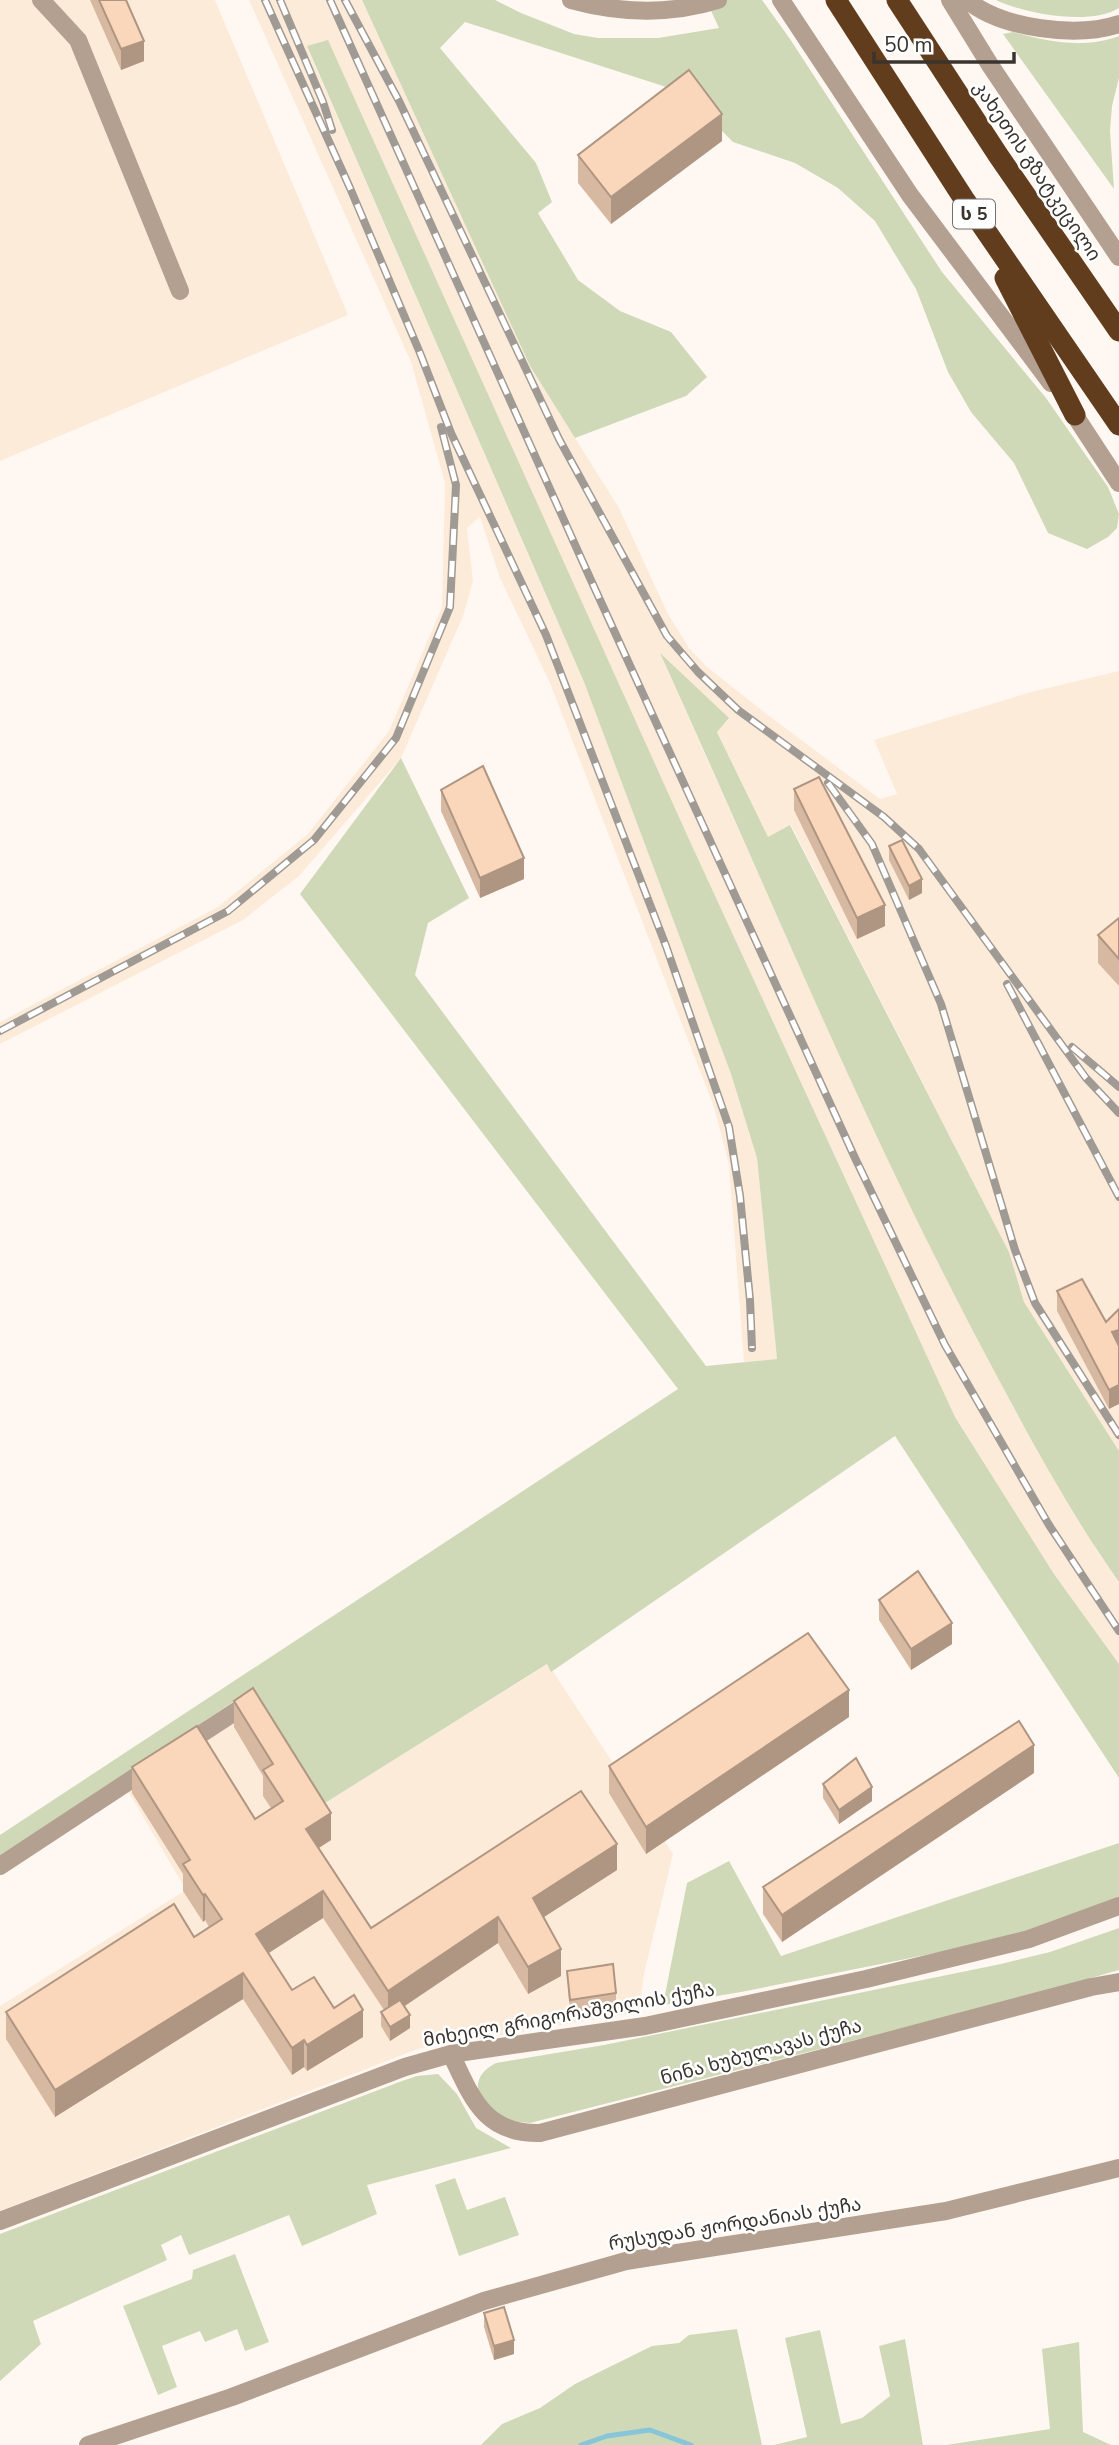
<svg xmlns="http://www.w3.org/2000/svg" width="1119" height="2445" viewBox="0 0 1119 2445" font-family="'Nunito Sans','Noto Sans Georgian',sans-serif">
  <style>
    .built { fill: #fdebda }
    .green { fill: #cfd9b7 }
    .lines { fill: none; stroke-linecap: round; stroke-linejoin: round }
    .stream { stroke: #87c6d8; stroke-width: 5 }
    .minor { stroke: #b3a091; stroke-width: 18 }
    .highway { stroke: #613c1d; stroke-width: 21 }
    .rail-casing { stroke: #a09a94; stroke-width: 8 }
    .rail { stroke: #fff; stroke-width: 5; stroke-dasharray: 16; stroke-linecap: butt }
    .wall { fill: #d7b8a0 }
    .shaded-wall { fill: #af9682 }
    .building { fill: #fad6ba; stroke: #af9682; stroke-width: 2 }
    .labels { text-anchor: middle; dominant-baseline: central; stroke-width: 5; stroke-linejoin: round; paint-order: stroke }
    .shield { fill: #fff; stroke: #75716d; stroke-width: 2 }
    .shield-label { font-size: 18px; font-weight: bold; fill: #3a342e }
    .street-label { font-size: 19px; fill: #3a342e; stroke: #fff }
  </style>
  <rect width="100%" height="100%" fill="#fff8f2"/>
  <g class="built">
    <path d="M0,0h215l133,315 -348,146z"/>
    <path d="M249,0h113l168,366 89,142 49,106 21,34 17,18 58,46 116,87 17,-5 -23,-54 157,-48 88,-21v780l-95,-149 -15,-50 -218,-427 -23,13 -51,-107 12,-12 -68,-64 124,279 111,242 50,103 72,137 83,141 18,25v82l-65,-90 -99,-157 -267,-580 -381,-790 277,635 147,392 26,84 20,201 -33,3 -15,-197 -15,-58 -164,-424 -50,-105 -20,-61 -13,11 6,53 -10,35 -62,142 -102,118 -56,44 -243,124v-22l218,-115 90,-73 81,-103 53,-124 3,-124 -34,-121z"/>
    <path d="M548,1664l125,190 -29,120 -5,38 -221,37 -418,162v-205l186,-116 -58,-99 127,-83 62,100z"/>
  </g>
  <g class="green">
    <path d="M362,0h133l26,13 53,21 24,4h60l61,-10 -13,-28h56l28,39 152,233 104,126 62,89 11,27 -2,14 -9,9 -21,12 -39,-16 -34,-70 -43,-51 -23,-40 -32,-83 -41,-68 -37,-33 -43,-25 -62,-21 -35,-35 -7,-12 -226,-73 -25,26 96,115 16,39 -14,11 40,67 42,31 51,21 36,45 -21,19 -111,42 -45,-72z"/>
    <path d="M996,0h123v8c-29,18 -94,6 -123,-8z"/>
    <path d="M1013,32c35,10 71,17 106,4v42l-7,28 -2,25 4,58 -111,-155z"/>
    <path d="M328,40l360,797 267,580 99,157 65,90v114l-224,-342 -344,236 -4,-8 -230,144 -72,-114 -245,163v-22l678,-446 -378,-495 101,-136 68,140 -41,25 -13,52 291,391 71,-7 -20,-201 -26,-84 -147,-392 -277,-636z"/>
    <path d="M660,653l69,65 -12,14 51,105 22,-12 219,427 15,50 95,149v131c-56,-79 -101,-166 -146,-251 -116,-221 -210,-452 -313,-678z"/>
    <path d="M1119,1843v56l-93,36 -285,57 -78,13 24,-122 42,-22 52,95z"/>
    <path d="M1119,1928v42l-84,24 -505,129c-7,-1 -16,-1 -22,-3 -28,-11 -45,-40 -12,-57l108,-18 397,-81 49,-12z"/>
    <path d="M438,2074l19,20 19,34 35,20 -144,37 10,29 -75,32 -13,-31 -100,40 -8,-20 -20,10 6,15 -134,61 8,23 -41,37v-147l402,-153 15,-5z"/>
    <path d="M455,2178l12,32 38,-13 14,38 -60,21 -24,-71z"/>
    <path d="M235,2254l34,88 -24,9 -8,-22 -32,13 -5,-11 -38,15 15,41 -19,8 -35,-89 69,-27 1,-9z"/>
    <path d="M737,2329l25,116h-281l21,-21 38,-16 35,-24 77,-38 27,-3 10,-8z"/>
    <path d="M820,2330l21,94 21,-6 28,-22 -11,-50 26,-7 18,106h-149l33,-8 -22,-99z"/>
    <path d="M1079,2342l4,90 28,13h-165l104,-16 -8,-80z"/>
  </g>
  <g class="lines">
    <path class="stream" d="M581,2445l26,-9 43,-6 41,15"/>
    <g class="minor">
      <path d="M41,0l37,40 102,251"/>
      <path d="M571,0c48,13 99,15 147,0"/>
      <path d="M781,0l129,195 141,188"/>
      <path d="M950,0l40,65 129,192"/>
      <path d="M967,0c35,29 110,38 152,24"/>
      <path d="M1068,405l51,78"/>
      <path d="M181,1747l66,-43"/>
      <path d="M0,1866l152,-100"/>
      <path d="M451,2054c21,44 33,80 89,79l551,-146 28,-5"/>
      <path d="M0,2221l405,-154 46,-13 194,-28 221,-47 163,-40 90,-33"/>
      <path d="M88,2445l144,-48 252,-96 142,-40 320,-50 173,-43"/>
    </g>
    <g class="highway">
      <path d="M836,0l128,199 155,226"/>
      <path d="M897,0l101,155 121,176"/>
      <path d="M1005,278l70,137"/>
    </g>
    <defs>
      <g id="rail">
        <path d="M265,0l85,188 70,165 31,80 95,202 120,311 63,181 11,69 10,104 2,48"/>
        <path d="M280,0l43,102 9,28"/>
        <path d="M330,0l260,578 265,580 90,187 104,180 70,106"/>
        <path d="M345,0l54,101 160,338 108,197 31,36 40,38 146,107 35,32 167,229 33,35"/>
        <path d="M828,783l44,61 69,160 74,246 20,53 84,132"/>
        <path d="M1007,984l112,213"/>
        <path d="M0,1031l228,-120 86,-71 82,-102 54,-131 6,-122 -15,-58"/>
        <path d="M1072,1047l47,40"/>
      </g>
    </defs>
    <use href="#rail" class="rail-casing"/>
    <use href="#rail" class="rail"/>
  </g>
  <g class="wall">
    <path d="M90,0h36l18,61 -23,9z"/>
    <path d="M722,141l-111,83 -33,-41v-28z"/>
    <path d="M794,789l91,137 -28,13 -63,-129z"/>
    <path d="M441,790l83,89 -44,19 -39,-87z"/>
    <path d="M889,846l33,47 -13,7 -20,-40z"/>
    <path d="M1119,918v68l-21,-23v-28z"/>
    <path d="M1057,1291l49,31 13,-13 -10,100 -52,-98z"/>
    <path d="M879,1600l73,44 -41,26 -32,-50z"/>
    <path d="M234,1701l97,139 -12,8 52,80 246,-58 -73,47 17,59 -33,18 -30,-51 -93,63 5,22 -20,13 -9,-15v-14l3,-2 -61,-92 -54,35 23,37 42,18 29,29 -56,34 -3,-4 -12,8 -49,-76 -188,118 -49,-78v-27l188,-75 15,-10 -4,-7 -2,2 -20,-31v-17l-51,-81v-26l123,52 16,-11 -8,-12v-20l-29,-49z"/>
    <path d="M849,1717l-203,137 -37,-61v-27z"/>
    <path d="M1034,1773l-252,169 -19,-28v-27z"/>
    <path d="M823,1784l49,17 -33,23 -16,-26z"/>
    <path d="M567,1971l49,22v14l-46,7z"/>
    <path d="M484,2313l30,41 -20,6 -10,-33z"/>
  </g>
  <g class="shaded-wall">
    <path d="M144,41v20l-23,9v-21z"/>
    <path d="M722,114v27l-111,83v-27z"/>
    <path d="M524,858v21l-44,19v-20z"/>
    <path d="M922,879v14l-13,7v-14z"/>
    <path d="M885,905v21l-28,13v-21z"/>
    <path d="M1119,1330v19l-7,-17z"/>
    <path d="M1119,1385v19l-10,5v-19z"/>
    <path d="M952,1623v21l-41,26v-21z"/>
    <path d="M849,1690v27l-203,137v-27z"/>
    <path d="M1034,1745v28l-252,169v-27z"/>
    <path d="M872,1787v14l-33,23v-14z"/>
    <path d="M331,1813v27l-25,16v-27z"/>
    <path d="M617,1844v26l-84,54v-26z"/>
    <path d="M323,1891v27l-67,43v-27z"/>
    <path d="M205,1894v26l-2,2v-27z"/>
    <path d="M498,1917v26l-110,74v-26z"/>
    <path d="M561,1949v27l-33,18v-27z"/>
    <path d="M243,1973v26l-188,118v-27z"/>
    <path d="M363,2010v27l-56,34v-26z"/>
    <path d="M410,2015v13l-20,13v-14z"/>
    <path d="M304,2040v27l-12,8v-27z"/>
    <path d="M514,2340v14l-20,6v-14z"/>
  </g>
  <g class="building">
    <path d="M99,0h27l18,41 -23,8z"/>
    <path d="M689,70l33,44 -111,83 -33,-42z"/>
    <path d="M483,766l41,92 -44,20 -39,-88z"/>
    <path d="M819,777l66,128 -28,13 -63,-129z"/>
    <path d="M902,840l20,39 -13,7 -20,-40z"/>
    <path d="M1119,918v41l-21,-24z"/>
    <path d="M1082,1279l24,43 13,-13v21l-7,2 7,14v39l-10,5 -52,-99z"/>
    <path d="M918,1571l34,52 -41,26 -32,-49z"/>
    <path d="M808,1633l41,57 -203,137 -37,-61z"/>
    <path d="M253,1688l78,125 -25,16 65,99 210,-137 36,53 -84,54 28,51 -33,18 -30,-50 -110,74 -65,-100 -67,43 36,56 22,-13 20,31 20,-13 9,15 -56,35 -3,-5 -12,8 -49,-75 -188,117 -49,-78 168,-108 20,33 28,-18 -17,-25 -2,1 -20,-31 7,-4 -58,-93 65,-41 58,93 28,-18 -20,-31 10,-6 -39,-63z"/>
    <path d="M1019,1721l15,24 -252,170 -19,-28z"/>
    <path d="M856,1758l16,29 -33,23 -16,-26z"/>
    <path d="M613,1964l3,29 -46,7 -3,-29z"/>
    <path d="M400,2000l10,15 -20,12 -9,-15z"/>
    <path d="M504,2307l10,33 -20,6 -10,-33z"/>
  </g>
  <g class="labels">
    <rect class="shield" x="953" y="199.5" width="42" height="29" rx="5"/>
    <g class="shield-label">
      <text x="974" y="214">ს 5</text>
    </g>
    <g class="street-label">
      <text transform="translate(1037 171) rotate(56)">კახეთის გზატკეცილი</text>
      <text transform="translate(569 2015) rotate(-10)">მიხეილ გრიგორაშვილის ქუჩა</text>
      <text transform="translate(761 2052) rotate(-15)">ნინა ხუბულავას ქუჩა</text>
      <text transform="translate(735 2224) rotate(-9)">რუსუდან ჟორდანიას ქუჩა</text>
    </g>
  </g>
  <path d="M874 52v10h140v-10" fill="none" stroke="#3a342e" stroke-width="3.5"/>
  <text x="884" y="52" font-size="21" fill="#3a342e" stroke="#ffffff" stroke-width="5" paint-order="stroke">50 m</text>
</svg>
